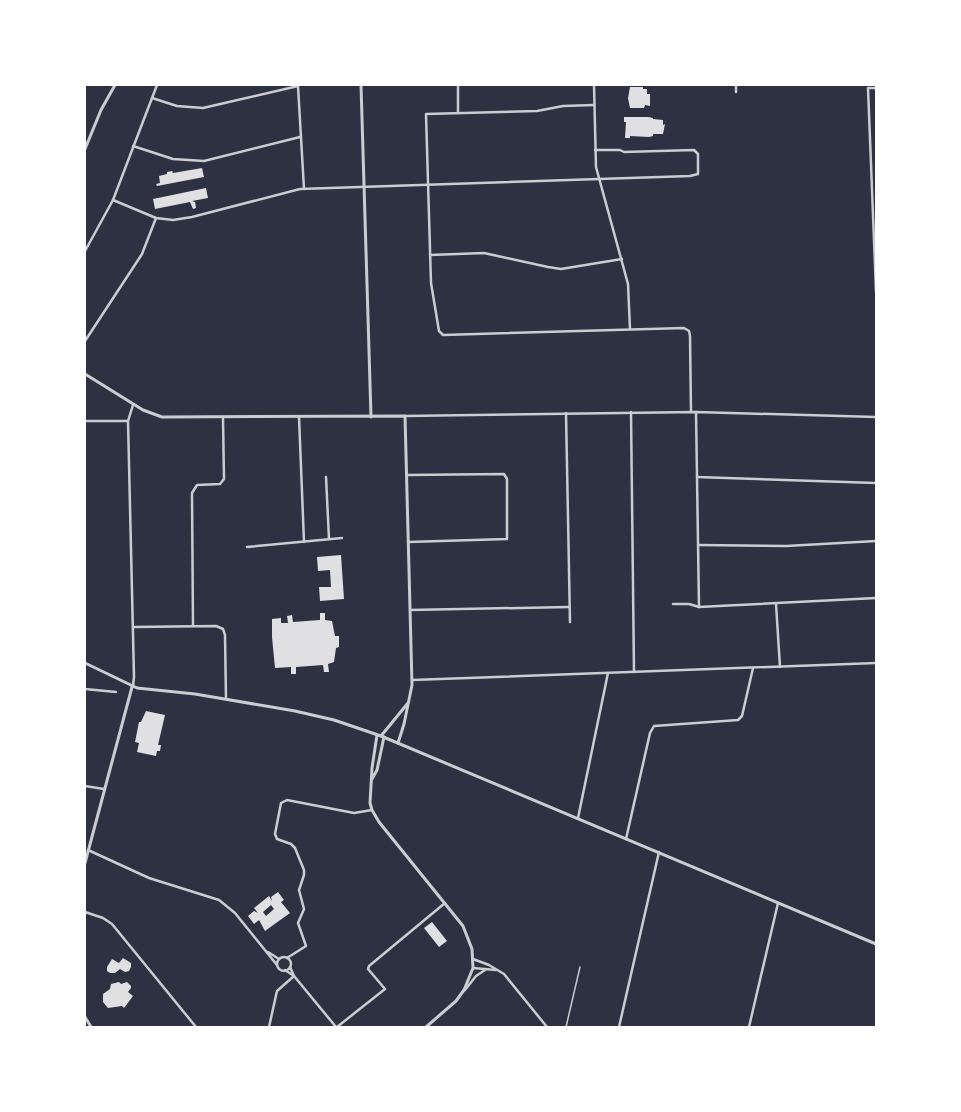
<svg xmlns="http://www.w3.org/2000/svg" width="961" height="1112" viewBox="0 0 961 1112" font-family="Georgia,serif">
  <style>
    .building { fill: #e0e0e3; fill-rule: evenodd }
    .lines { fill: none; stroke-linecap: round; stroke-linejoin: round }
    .service { stroke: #caccd0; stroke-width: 1.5 }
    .minor { stroke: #caccd0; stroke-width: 2.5 }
    .tertiary { stroke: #caccd0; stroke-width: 3 }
  </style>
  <rect width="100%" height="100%" fill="#2d3142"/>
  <g class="building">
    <path d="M630,87h13v7v-5h4v5h3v12l-5,-1 -1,3h-14l-2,-10z"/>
    <path d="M624,117h24l5,1v1l10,1v5l2,-1 -2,10h-10v2l-4,1 -19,-1v2h-5l1,-16h-2z"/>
    <path d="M202,168l2,9 -47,9 -1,-2 4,-1 -1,-7 8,-2v-2l5,-1 1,2z"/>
    <path d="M206,188l2,10 -16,3 3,1 1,6 -3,1 -3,-7 -35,7 -2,-10z"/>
    <path d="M341,555l3,44 -24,2 -1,-14h12l-1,-17 -12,1 -1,-14z"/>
    <path d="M320,613h5v7l7,1 3,15h4v11l-3,1 -2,14 -6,2 1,8h-5l-1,-7 -27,2v7h-5v-7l-16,1 -3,-31v-18l9,-1v5h7l-1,-7 5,-1 1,7 27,-2z"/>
    <path d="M146,711l19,4 -7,30h3l-1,6h-3l-1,5 -19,-4 2,-9 -4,-1 4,-20h2z"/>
    <path d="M278,892l6,8 -3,2 9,11 -25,18 -6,-11 -5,4 -6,-8 6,-5 4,2 -4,-5 15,-12 3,5 -1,-4zM271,905l3,4 -8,7 -3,-4z"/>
    <path d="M432,922l15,19 -8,6 -15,-19z"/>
    <path d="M123,958l8,5v4l-2,4 -4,1 -5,-3 -5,4h-5l-3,-2v-4l5,-8 7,4z"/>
    <path d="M119,982l2,2 6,-2 4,4v2l-3,4 5,4 -9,12 -2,-2 -14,2 -5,-6v-8l7,-5 1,-5z"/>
  </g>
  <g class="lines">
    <path class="service" d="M566,1027l14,-60"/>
    <g class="minor">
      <path d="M458,85v28"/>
      <path d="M594,85l2,82 32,117 2,45"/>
      <path d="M736,85v7"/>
      <path d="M876,88h-8l8,203"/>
      <path d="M152,98l25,8 26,2 95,-22 6,103"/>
      <path d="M594,105l-31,1 -26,5 -111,3 5,169 8,48 4,4 241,-7 5,3 1,5 1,76"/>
      <path d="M133,146l40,13 31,2 96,-24"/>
      <path d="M113,200l43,18 17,2 19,-3 108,-28 390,-13 8,-2v-20l-4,-4 -70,2 -4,-2h-25"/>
      <path d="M85,251l28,-51 44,-115"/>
      <path d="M430,255l54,-2 64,14 13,2 61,-10"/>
      <path d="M85,341l57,-87 14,-36"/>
      <path d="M631,412l3,260"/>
      <path d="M696,412l3,195"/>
      <path d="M566,413l4,209"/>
      <path d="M405,416l291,-4 180,5"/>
      <path d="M299,417l5,125"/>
      <path d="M85,421h43"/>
      <path d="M407,475l97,-1 3,5v60l-99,3"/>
      <path d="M326,477l3,62"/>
      <path d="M697,477l179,6"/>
      <path d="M698,545l88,1 90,-5"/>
      <path d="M247,547l95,-9"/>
      <path d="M673,604h16l10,3 177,-9"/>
      <path d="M776,604l4,63"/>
      <path d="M410,610l159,-3"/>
      <path d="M193,626l-1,-133 5,-8 23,-1 4,-5 -1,-61"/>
      <path d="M133,627l83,-1 7,3 2,6 1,64"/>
      <path d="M412,680l464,-17"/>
      <path d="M133,686l1,-9 -6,-256 5,-16"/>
      <path d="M85,689l31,3"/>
      <path d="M85,786l19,3"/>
      <path d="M578,818l30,-145"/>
      <path d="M626,839l24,-106 4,-7 84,-6 4,-4 11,-48"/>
      <path d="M88,850l61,28 70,22 16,13 42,52"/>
      <path d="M85,912l18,6 9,6 84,103"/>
      <path d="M268,952l11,7"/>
      <circle cx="284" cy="964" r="7"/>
      <path d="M287,958l19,-12 -8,-23 6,-14 -5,-19 5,-15v-5l-9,-22 -4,-4 -14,-5 -2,-5 6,-31 6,-3 67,13 18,-3"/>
      <path d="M473,959l16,6 15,9 43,53"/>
      <path d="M290,967l4,9 42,51"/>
      <path d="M473,968l23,2"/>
      <path d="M285,970l9,6"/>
      <path d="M465,990l11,-14 9,-6"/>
      <path d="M269,1027l8,-36 17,-15"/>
      <path d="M337,1027l48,-38 -17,-20 1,-3 76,-63"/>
      <path d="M619,1027l40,-175"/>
      <path d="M749,1027l29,-124"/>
    </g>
    <g class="tertiary">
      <path d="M361,85l10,332"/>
      <path d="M85,149l16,-39 14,-25"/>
      <path d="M85,374l58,36 19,7 243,-1 7,269 -8,39 -6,19"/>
      <path d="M85,663l52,25 58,6 100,17 39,9 47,16 495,208"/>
      <path d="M377,735l-5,33 -2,35 2,7 7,12 84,104 9,23 1,19 -9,22 -8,11 -30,26"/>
      <path d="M381,736l27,-33"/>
      <path d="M372,779l5,-9 7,-33"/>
      <path d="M85,863l47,-176"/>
      <path d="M85,1017l6,10"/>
    </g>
  </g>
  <rect width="961" height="1112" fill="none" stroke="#ffffff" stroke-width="172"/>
</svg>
